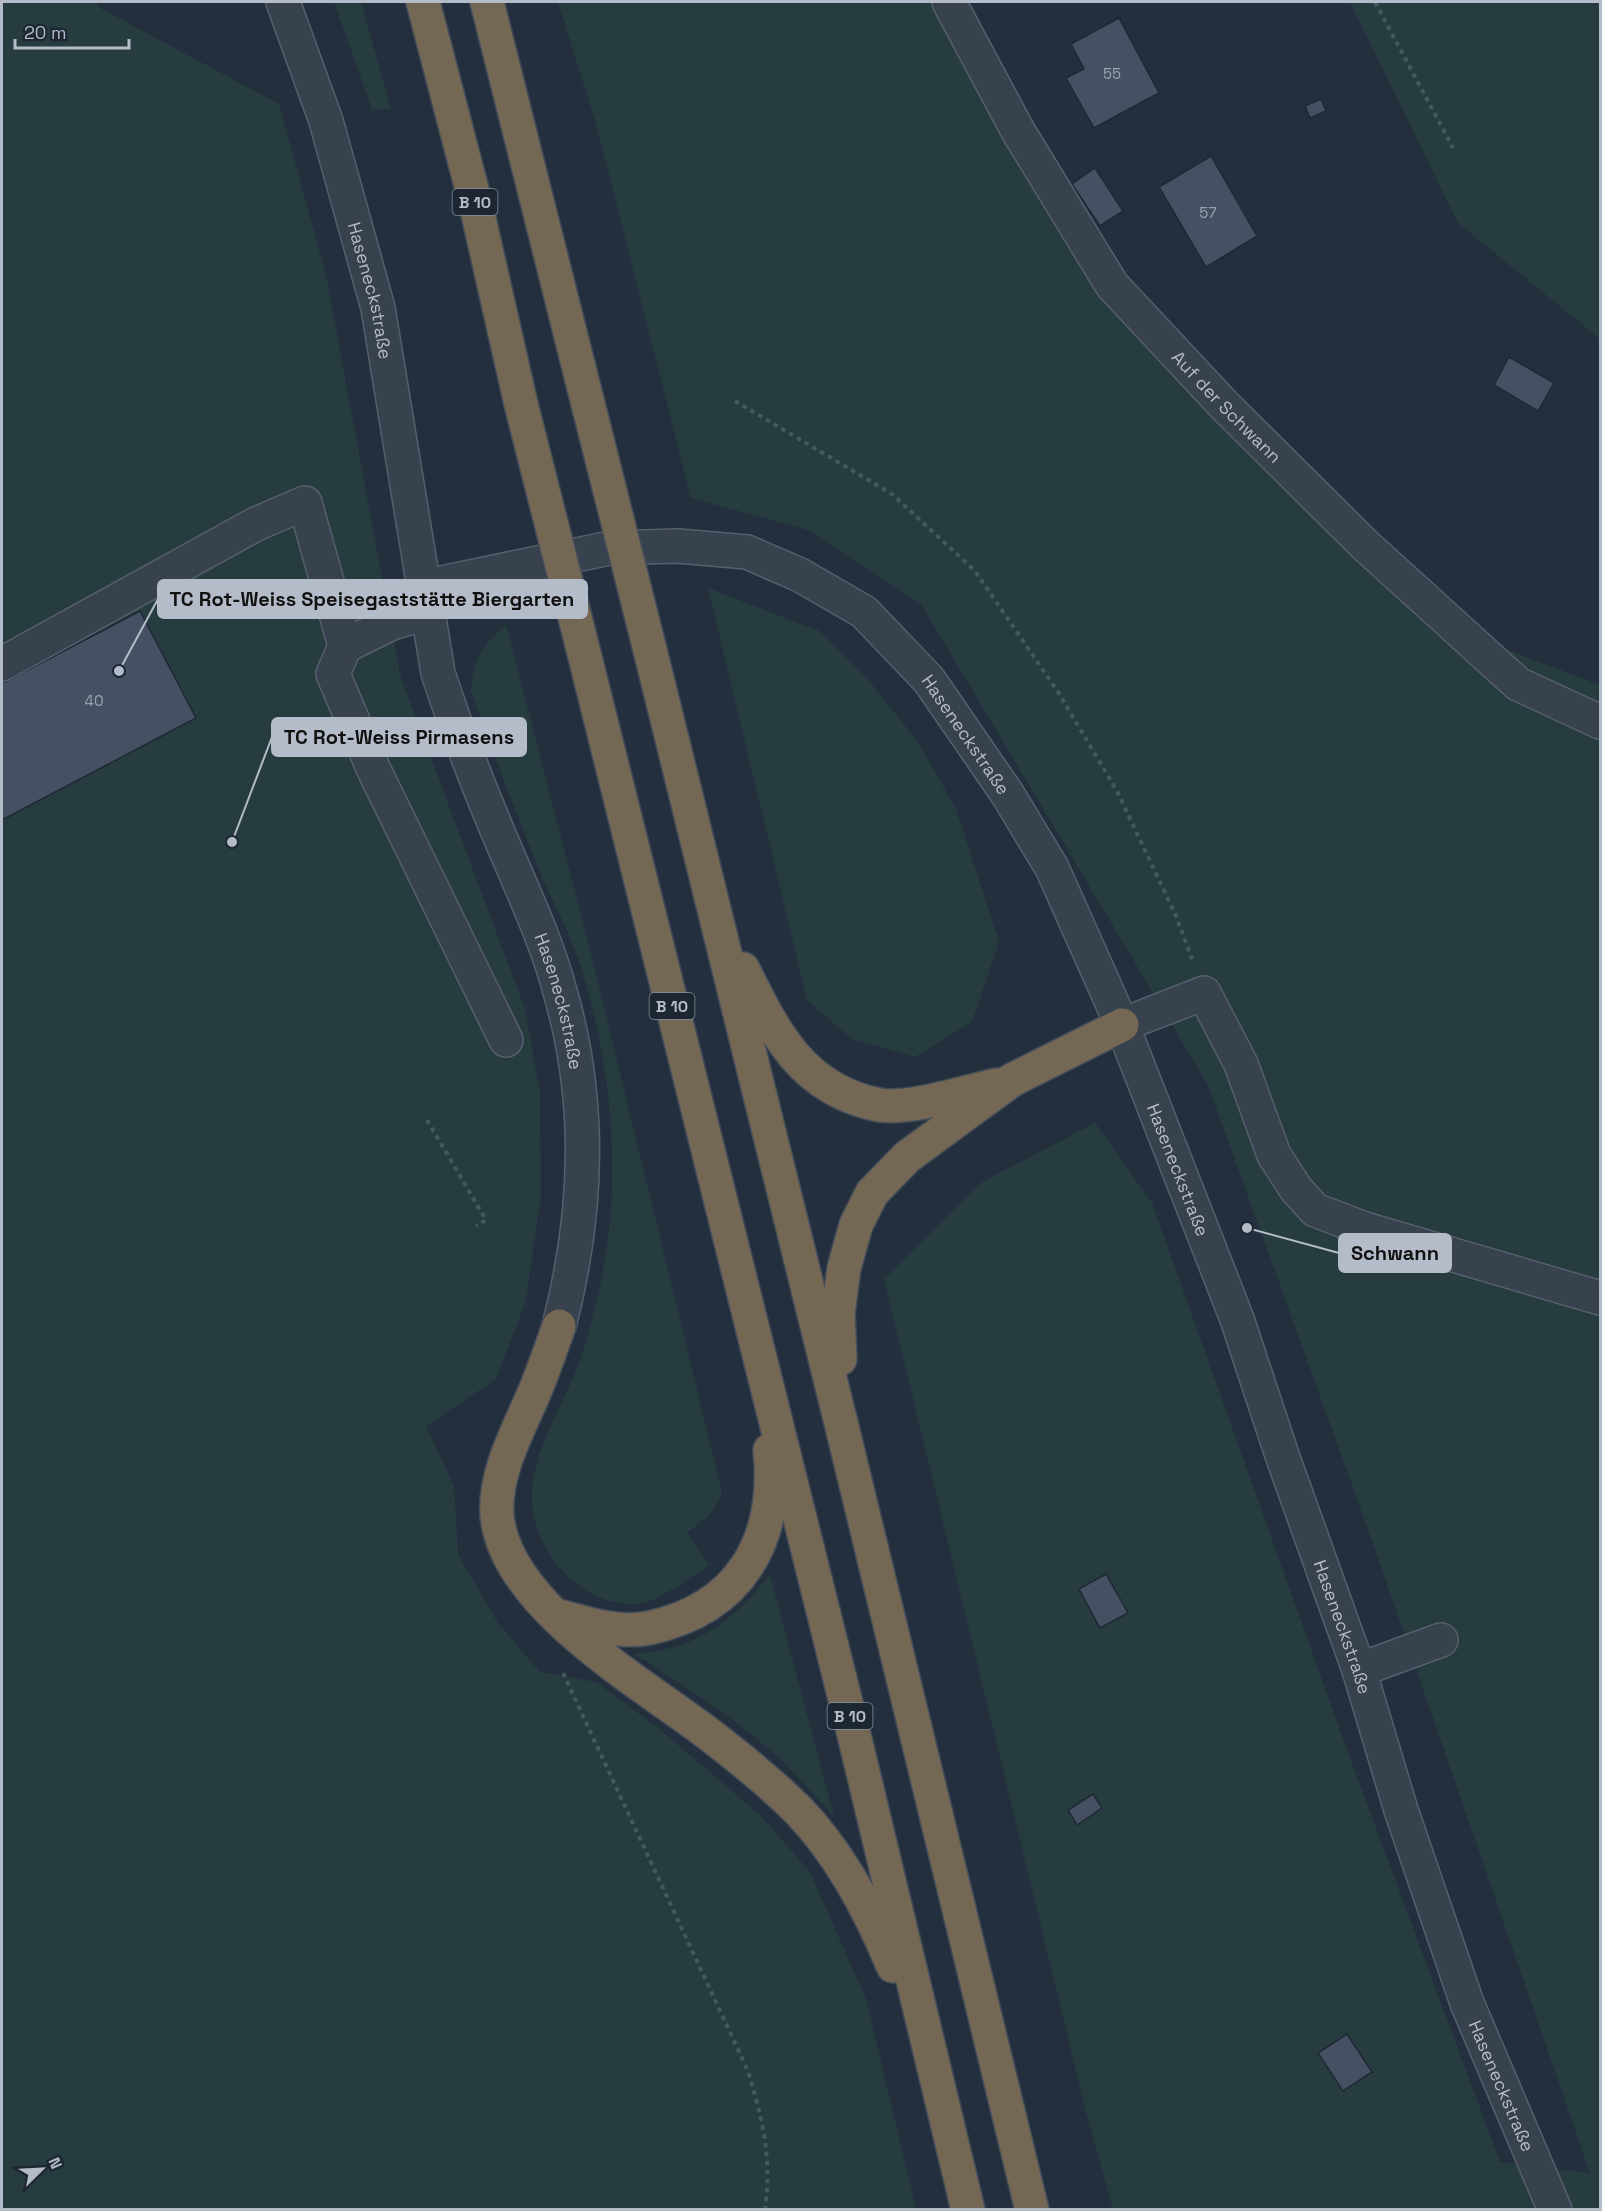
<svg xmlns="http://www.w3.org/2000/svg" width="1602" height="2211" viewBox="0 0 1602 2211" font-family="'Space Grotesk',sans-serif">
  <style>
    .green { fill: #263c3f }
    .building { fill: #455162; stroke: #1f2835; stroke-width: 1.5 }
    .lines { fill: none; stroke-linecap: round; stroke-linejoin: round }
    .minor-casing { stroke: #565f6c; stroke-width: 36 }
    .highway-casing { stroke: #434c59; stroke-width: 36 }
    .path { stroke: #44595c; stroke-width: 4; stroke-dasharray: 4.5 4.5; stroke-linecap: butt }
    .minor { stroke: #38414e; stroke-width: 33 }
    .highway { stroke: #746855; stroke-width: 33 }
    .highway-bridge-casing { stroke: #434c59; stroke-width: 36; stroke-linecap: butt }
    .highway-bridge { stroke: #746855; stroke-width: 33 }
    .labels { text-anchor: middle; dominant-baseline: central; stroke-width: 4.5; stroke-linejoin: round; paint-order: stroke }
    .number-label { font-size: 15px; fill: #98a1af }
    .shield { fill: #1d2633; stroke: #878f9c; stroke-width: 1.5 }
    .shield-label { font-size: 16px; font-weight: bold; fill: #b4bcc9 }
    .street-label { font-size: 18px; fill: #b4bcc9; stroke: #1d2633 }
    .leader { fill: none; stroke: #b4bcc9; stroke-width: 2 }
    .callout-dot { fill: #b4bcc9; stroke: #1d2633; stroke-width: 2 }
    .callout { fill: #b4bcc9; stroke: #b4bcc9; stroke-width: 2 }
    .callout-label { font-size: 20px; text-anchor: middle; font-weight: bold; fill: #111 }
  </style>
  <rect width="100%" height="100%" fill="#242f3e"/>
  <g class="green">
    <path d="M2,2h93l5,6 179,96 47,171 74,400 125,334 15,84 1,101 -15,107 -30,78 -70,47 28,60 4,68 40,69 42,49 56,10 60,44 104,89 50,57 56,127 50,210 -914,1z"/>
    <path d="M334,2h27l30,107h-19z"/>
    <path d="M558,2h382l171,305 339,321 150,57v1524h-487l-27,-97 -202,-833 98,-97 113,-59 57,80 195,547 153,412 90,11 -220,-638 -162,-450 -287,-481 -113,-74 -117,-32 -94,-371z"/>
    <path d="M1350,2h250v337l-142,-116z"/>
    <path d="M708,588l111,43 52,52 48,60 37,66 43,132 -27,81 -57,35 -63,-18 -45,-39z"/>
    <path d="M506,624l85,330 131,538c-6,19 -18,29 -35,40l22,33c-17,11 -48,35 -67,38 -45,7 -89,-30 -104,-72 -22,-58 21,-114 40,-166 13,-36 22,-74 28,-112 15,-95 2,-212 -31,-303 -10,-27 -25,-53 -36,-80 -23,-59 -47,-118 -68,-179 3,-36 10,-42 35,-67z"/>
    <path d="M770,1575l64,241 -54,-58 -48,-39 -84,-57 -16,-8c65,-4 98,-31 138,-79z"/>
  </g>
  <g class="building">
    <path d="M1119,18l40,75 -65,35 -28,-50 18,-9 -13,-25z"/>
    <path d="M1321,99l5,12 -16,7 -5,-12z"/>
    <path d="M1211,156l46,80 -51,31 -47,-80z"/>
    <path d="M1095,168l28,43 -23,15 -28,-42z"/>
    <path d="M1509,357l45,26 -16,28 -44,-26z"/>
    <path d="M140,611l56,107 -194,102v-145l3,7z"/>
    <path d="M1106,1574l22,39 -28,15 -21,-39z"/>
    <path d="M1093,1794l9,14 -25,17 -9,-15z"/>
    <path d="M1347,2034l25,38 -29,19 -25,-38z"/>
  </g>
  <g class="lines">
    <defs>
      <g id="minor">
        <path id="s1" d="M283,2l43,119 52,187 60,365c20,61 43,120 68,178 20,47 42,94 55,144 31,109 26,223 -2,331"/>
        <path id="s2" d="M949,2l69,129 94,154 112,120 140,139 154,140 82,38"/>
        <path id="s3" d="M422,587l188,-39 68,-2 69,6 53,23 64,37 65,68 79,115 44,73 70,157 115,294 45,136 77,215 42,140 66,193 88,207"/>
        <path d="M427,613l-35,10 -47,23 -12,28 40,94 133,272"/>
        <path d="M2,664l254,-140 49,-21 40,143"/>
        <path d="M1122,1025l82,-32 37,71 33,91 22,34 19,21 50,19 235,69"/>
        <path d="M1359,1670l82,-30"/>
      </g>
      <g id="highway">
        <path d="M423,2l52,199 46,203"/>
        <path d="M487,2l97,386"/>
        <path d="M582,645l273,1094 113,471"/>
        <path d="M650,650l192,777 190,783"/>
        <path d="M743,969c31,63 59,121 136,136 30,5 86,-13 117,-20"/>
        <path d="M559,1326c-7,20 -14,40 -22,60 -16,40 -43,84 -40,129 7,88 141,166 205,214 33,25 68,53 97,82 42,44 71,99 94,155"/>
        <path d="M840,1359l-2,-46 6,-45 12,-43 16,-32 35,-36 105,-77 110,-55"/>
        <path d="M559,1616c28,8 61,18 90,12 92,-20 130,-88 121,-178"/>
      </g>
    </defs>
    <use href="#minor" class="minor-casing"/>
    <use href="#highway" class="highway-casing"/>
    <g class="path">
      <path d="M1375,2l78,146"/>
      <path d="M735,401l157,93 83,77 83,121 59,99 59,125 16,43"/>
      <path d="M427,1120l59,100 -10,6"/>
      <path d="M563,1673l185,398c15,51 24,85 17,139"/>
    </g>
    <use href="#minor" class="minor"/>
    <use href="#highway" class="highway"/>
    <defs>
      <g id="highway-bridge">
        <path d="M584,388l66,262"/>
        <path d="M521,404l61,241"/>
      </g>
    </defs>
    <use href="#highway-bridge" class="highway-bridge-casing"/>
    <use href="#highway-bridge" class="highway-bridge"/>
  </g>
  <g class="labels">
    <g class="number-label">
      <text x="1112" y="73">55</text>
      <text x="1208" y="212">57</text>
      <text x="94" y="700">40</text>
    </g>
    <g class="shield">
      <rect x="452.5" y="189" width="45" height="26" rx="4.5"/>
      <rect x="649.5" y="993" width="45" height="26" rx="4.5"/>
      <rect x="827.5" y="1703" width="45" height="26" rx="4.5"/>
    </g>
    <g class="shield-label">
      <text x="475" y="202">B 10</text>
      <text x="672" y="1006">B 10</text>
      <text x="850" y="1716">B 10</text>
    </g>
    <g class="street-label">
      <text stroke="none"><textPath href="#s1" startOffset="302">Haseneckstraße</textPath></text>
      <text stroke="none"><textPath href="#s2" startOffset="494">Auf der Schwann</textPath></text>
      <text stroke="none"><textPath href="#s3" startOffset="621">Haseneckstraße</textPath></text>
      <text stroke="none"><textPath href="#s1" startOffset="1041">Haseneckstraße</textPath></text>
      <text stroke="none"><textPath href="#s3" startOffset="1107">Haseneckstraße</textPath></text>
      <text stroke="none"><textPath href="#s3" startOffset="1593">Haseneckstraße</textPath></text>
      <text stroke="none"><textPath href="#s3" startOffset="2079">Haseneckstraße</textPath></text>
    </g>
  </g>
  <path class="leader" d="M119 671L158 599M232 842L272 737M1247 1228L1339 1253"/>
  <g class="callout-dot">
    <circle cx="119" cy="671" r="6"/>
    <circle cx="232" cy="842" r="6"/>
    <circle cx="1247" cy="1228" r="6"/>
  </g>
  <g class="callout">
    <rect x="158" y="580" width="429" height="38" rx="6"/>
    <rect x="272" y="718" width="254" height="38" rx="6"/>
    <rect x="1339" y="1234" width="112" height="38" rx="6"/>
  </g>
  <g class="callout-label">
    <text x="372" y="606">TC Rot-Weiss Speisegaststätte Biergarten</text>
    <text x="399" y="744">TC Rot-Weiss Pirmasens</text>
    <text x="1395" y="1260">Schwann</text>
  </g>
  <rect width="1602" height="2211" fill="none" stroke="#b4bcc9" stroke-width="6"/>
  <g transform="translate(42 2169) rotate(66)" stroke="#1d2633" stroke-width="4.5" paint-order="stroke">
  <path d="M0-4.5L10 22L0 15L-10 22Z" fill="#b4bcc9"/>
  <text y="-9" font-size="16" font-weight="bold" text-anchor="middle" fill="#b4bcc9">N</text>
  </g>
  <path d="M15 39v9h114v-9" fill="none" stroke="#b4bcc9" stroke-width="3"/>
  <text x="24" y="39" font-size="18" fill="#b4bcc9" stroke="#1d2633" stroke-width="4.5" paint-order="stroke">20 m</text>
</svg>
